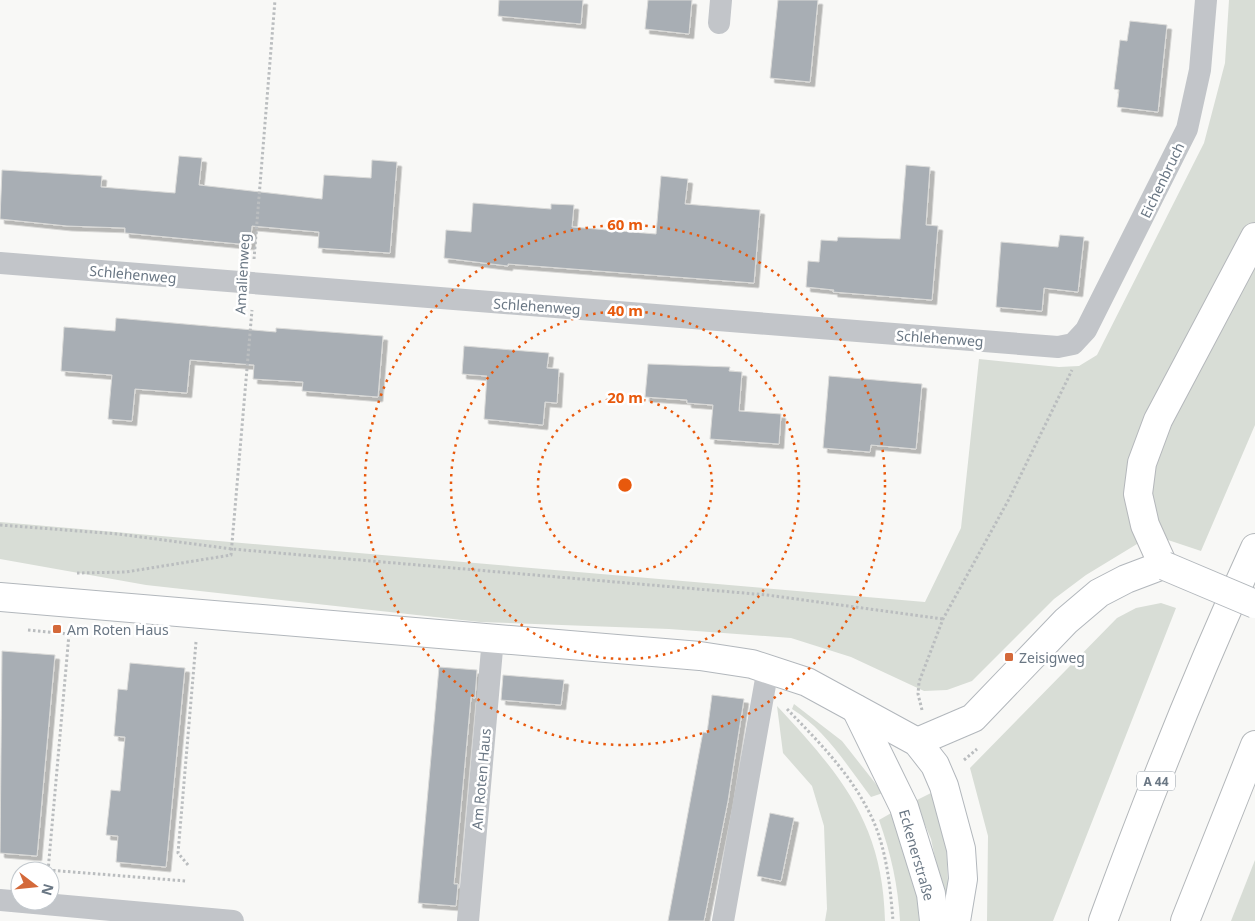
<svg xmlns="http://www.w3.org/2000/svg" width="1255" height="921" viewBox="0 0 1255 921" font-family="'Noto Sans',sans-serif">
  <style>
    .green { fill: #d8ddd6 }
    .building { fill: #a8aeb4; stroke: #dadad8; filter: url(#shadow) }
    .lines { fill: none; stroke-linecap: round; stroke-linejoin: round }
    .secondary-casing { stroke: #b2b7bc; stroke-width: 30 }
    .primary-casing { stroke: #b4b7bb; stroke-width: 30 }
    .highway-casing { stroke: #b3b7ba; stroke-width: 30 }
    .path { stroke: #babdbf; stroke-width: 3; stroke-dasharray: 2.5 2.5; stroke-linecap: butt }
    .street { stroke: #c2c5c9; stroke-width: 22 }
    .secondary { stroke: #fff; stroke-width: 28 }
    .primary { stroke: #fff; stroke-width: 28 }
    .highway { stroke: #fff; stroke-width: 28 }
    .secondary-bridge-casing { stroke: #b2b7bc; stroke-width: 30; stroke-linecap: butt }
    .secondary-bridge { stroke: #fff; stroke-width: 28 }
    .ring { fill: none; stroke: #e8590c; stroke-width: 2.5; stroke-dasharray: 2.5 5 }
    .poi-dot { fill: #d4693a; stroke: #fff; stroke-width: 2 }
    .labels { text-anchor: middle; dominant-baseline: central; stroke-width: 5; stroke-linejoin: round; paint-order: stroke }
    .shield { fill: #fff; stroke: #97a0a9; stroke-width: 1 }
    .shield-label { font-size: 12px; font-weight: bold; fill: #6a7784 }
    .street-label { font-size: 14px; fill: #6a7784; stroke: #fff }
    .poi-label { font-size: 14px; fill: #6a7784; stroke: #fff; text-anchor: start }
    .centre { fill: #e8590c; stroke: #fff; stroke-width: 2.5 }
    .ring-label { font-size: 15px; text-anchor: middle; font-weight: bold; fill: #e8590c; stroke: #fff; stroke-width: 5; stroke-linejoin: round; paint-order: stroke }
  </style>
  <defs>
    <filter id="shadow"><feDropShadow dx="4.5" dy="4.5" stdDeviation="0" flood-color="#0004"/></filter>
  </defs>
  <rect width="100%" height="100%" fill="#f8f8f6"/>
  <g class="green">
    <path d="M1229,0h26v425l-54,126 -36,-12 -28,5 -51,31 -32,24 -82,82 -25,9 -23,1 -73,-34 -60,-19 -122,-9 -189,-7 -334,-37 -146,-26v-37l925,80 36,-74 18,-169 80,8 20,-1 18,-11 107,-212 21,-80z"/>
    <path d="M1161,603l15,5 -123,313h-66l1,-85 -18,-68 147,-150 19,-10z"/>
    <path d="M794,704l48,37 41,52 -12,4c-23,-30 -46,-68 -79,-88z"/>
    <path d="M777,706c63,68 106,117 108,215h-60l2,-12 -3,-83 -12,-40 -29,-33z"/>
    <path d="M933,792l13,47 2,47 -2,6 -4,-1 -11,-52 -16,-38z"/>
    <path d="M893,812l24,81 2,28h-19c-2,-36 -9,-67 -21,-101z"/>
    <path d="M1255,860v61h-24z"/>
  </g>
  <g class="building">
    <path d="M499,0h84l-2,24 -83,-8z"/>
    <path d="M648,0h44l-3,34 -44,-5z"/>
    <path d="M778,0h40l-8,82 -40,-4z"/>
    <path d="M1130,21l37,4 -9,87 -41,-5 2,-17 -5,-1 6,-49 7,1z"/>
    <path d="M179,156l23,2 -3,27 123,14 2,-24 47,3 1,-18 25,2 -7,91 -72,-5 1,-16 -67,-6 -2,19 -125,-12v-5l-58,-2 -67,-7 2,-49 100,6 -1,11 74,6z"/>
    <path d="M906,165l24,2 -4,58 12,1 -6,74 -99,-8 1,-2 -28,-3 2,-26 11,1 2,-22 16,1 1,-4 62,2z"/>
    <path d="M661,176l27,3 -3,25 75,6 -6,73 -246,-19v2l-64,-8 2,-28 25,2 2,-29 78,6v-5l23,1 -2,22 84,7z"/>
    <path d="M1060,235l24,2 -6,55 -34,-4 -2,23 -46,-4 5,-65 57,5z"/>
    <path d="M116,318l160,14v-4l107,8 -5,61 -76,-6 1,-9 -50,-3 1,-14 -64,-5 -3,33 -52,-4 -3,32 -24,-2 4,-44 -51,-4 3,-44 51,4z"/>
    <path d="M464,346l85,7 -2,15 12,1 -2,34 -12,-1 -2,23 -59,-6 3,-43 -25,-2z"/>
    <path d="M648,364l82,3 -1,4 13,1 -3,39 42,3 -2,30 -69,-5 3,-34 -26,-2v-3l-42,-3z"/>
    <path d="M829,376l93,8 -6,65 -45,-4 -1,7 -47,-4z"/>
    <path d="M2,651l53,4 -18,201 -37,-3z"/>
    <path d="M130,663l55,5 -19,199 -50,-5 2,-26 -12,-1 5,-45 9,1 5,-54 -11,-1 4,-47 9,1z"/>
    <path d="M439,667l38,3 -2,28 -4,-1 -17,187h4l-2,22 -38,-3z"/>
    <path d="M503,675l61,5 -3,25 -60,-5z"/>
    <path d="M712,695l32,4 -16,102 -24,120h-36l35,-189 4,1z"/>
    <path d="M770,813l24,5 -13,63 -24,-5z"/>
  </g>
  <g class="lines">
    <defs>
      <g id="secondary">
        <path d="M0,597l700,59 52,8 55,18 110,60 18,23 9,21 17,63 2,30 -7,42"/>
        <path d="M856,709l48,98 27,87 3,27"/>
        <path d="M917,742l56,-24 93,-97 33,-28 27,-14 37,-14 2,1"/>
      </g>
      <path id="primary" d="M1163,565l-18,-40 -7,-31 4,-31 16,-43 97,-183"/>
      <g id="highway">
        <path d="M1103,921c46,-126 96,-251 152,-373"/>
        <path d="M1185,921l70,-176"/>
      </g>
    </defs>
    <use href="#secondary" class="secondary-casing"/>
    <use href="#primary" class="primary-casing"/>
    <use href="#highway" class="highway-casing"/>
    <g class="path">
      <path d="M254,259l21,-259"/>
      <path d="M0,525l118,9 114,15 535,46 176,24"/>
      <path d="M77,573l49,-1 105,-17 21,-245"/>
      <path d="M28,630l41,4"/>
      <path d="M787,709c30,31 61,62 81,101 18,33 22,74 25,111"/>
      <path d="M922,710l-4,-16 1,-12 24,-63 66,-120 63,-129"/>
      <path d="M964,760l13,-11"/>
      <path d="M188,865l-10,-12 18,-211"/>
      <path d="M48,870l138,11"/>
      <path d="M48,871l21,-237"/>
    </g>
    <g class="street">
      <path d="M719,23l2,-23"/>
      <path d="M0,263l1058,84 15,-3 13,-14 101,-201 13,-59 6,-70"/>
      <path d="M0,900l233,21"/>
      <path d="M468,921l25,-283"/>
      <path d="M723,921l45,-253"/>
    </g>
    <use href="#secondary" class="secondary"/>
    <use href="#primary" class="primary"/>
    <use href="#highway" class="highway"/>
    <defs>
      <path id="secondary-bridge" d="M1165,566l90,38"/>
    </defs>
    <use href="#secondary-bridge" class="secondary-bridge-casing"/>
    <use href="#secondary-bridge" class="secondary-bridge"/>
  </g>
  <g class="ring">
    <circle cx="625" cy="485" r="87"/>
    <circle cx="625" cy="485" r="174"/>
    <circle cx="625" cy="485" r="260"/>
  </g>
  <g class="poi-dot">
    <rect x="52" y="624" width="10" height="10" rx="2.5"/>
    <rect x="1004" y="652" width="10" height="10" rx="2.5"/>
  </g>
  <g class="labels">
    <rect class="shield" x="1137" y="771.5" width="38" height="19" rx="4"/>
    <g class="shield-label">
      <text x="1156" y="781">A 44</text>
    </g>
    <g class="street-label">
      <text transform="translate(1162 180) rotate(-64)">Eichenbruch</text>
      <text transform="translate(133 274) rotate(5)">Schlehenweg</text>
      <text transform="translate(242 274) rotate(-87)">Amalienweg</text>
      <text transform="translate(537 306) rotate(4)">Schlehenweg</text>
      <text transform="translate(940 338) rotate(4)">Schlehenweg</text>
      <text transform="translate(481 779) rotate(-85)">Am Roten Haus</text>
      <text transform="translate(917 855) rotate(74)">Eckenerstraße</text>
    </g>
    <g class="poi-label">
      <text x="67" y="629">Am Roten Haus</text>
      <text x="1019" y="657">Zeisigweg</text>
    </g>
  </g>
  <circle cx="625" cy="485" r="8" class="centre"/>
  <g class="ring-label">
    <text x="625" y="230">60 m</text>
    <text x="625" y="316">40 m</text>
    <text x="625" y="403">20 m</text>
  </g>
  <g transform="translate(35 886) rotate(106)"><circle r="24" fill="#ffffff" stroke="#c3c9ce"/>
  <path d="M0-4L9 19L0 12L-9 19Z" fill="#d4693a"/>
  <text y="-8" font-size="14" font-weight="bold" text-anchor="middle" fill="#6a7784">N</text>
  </g>
</svg>
